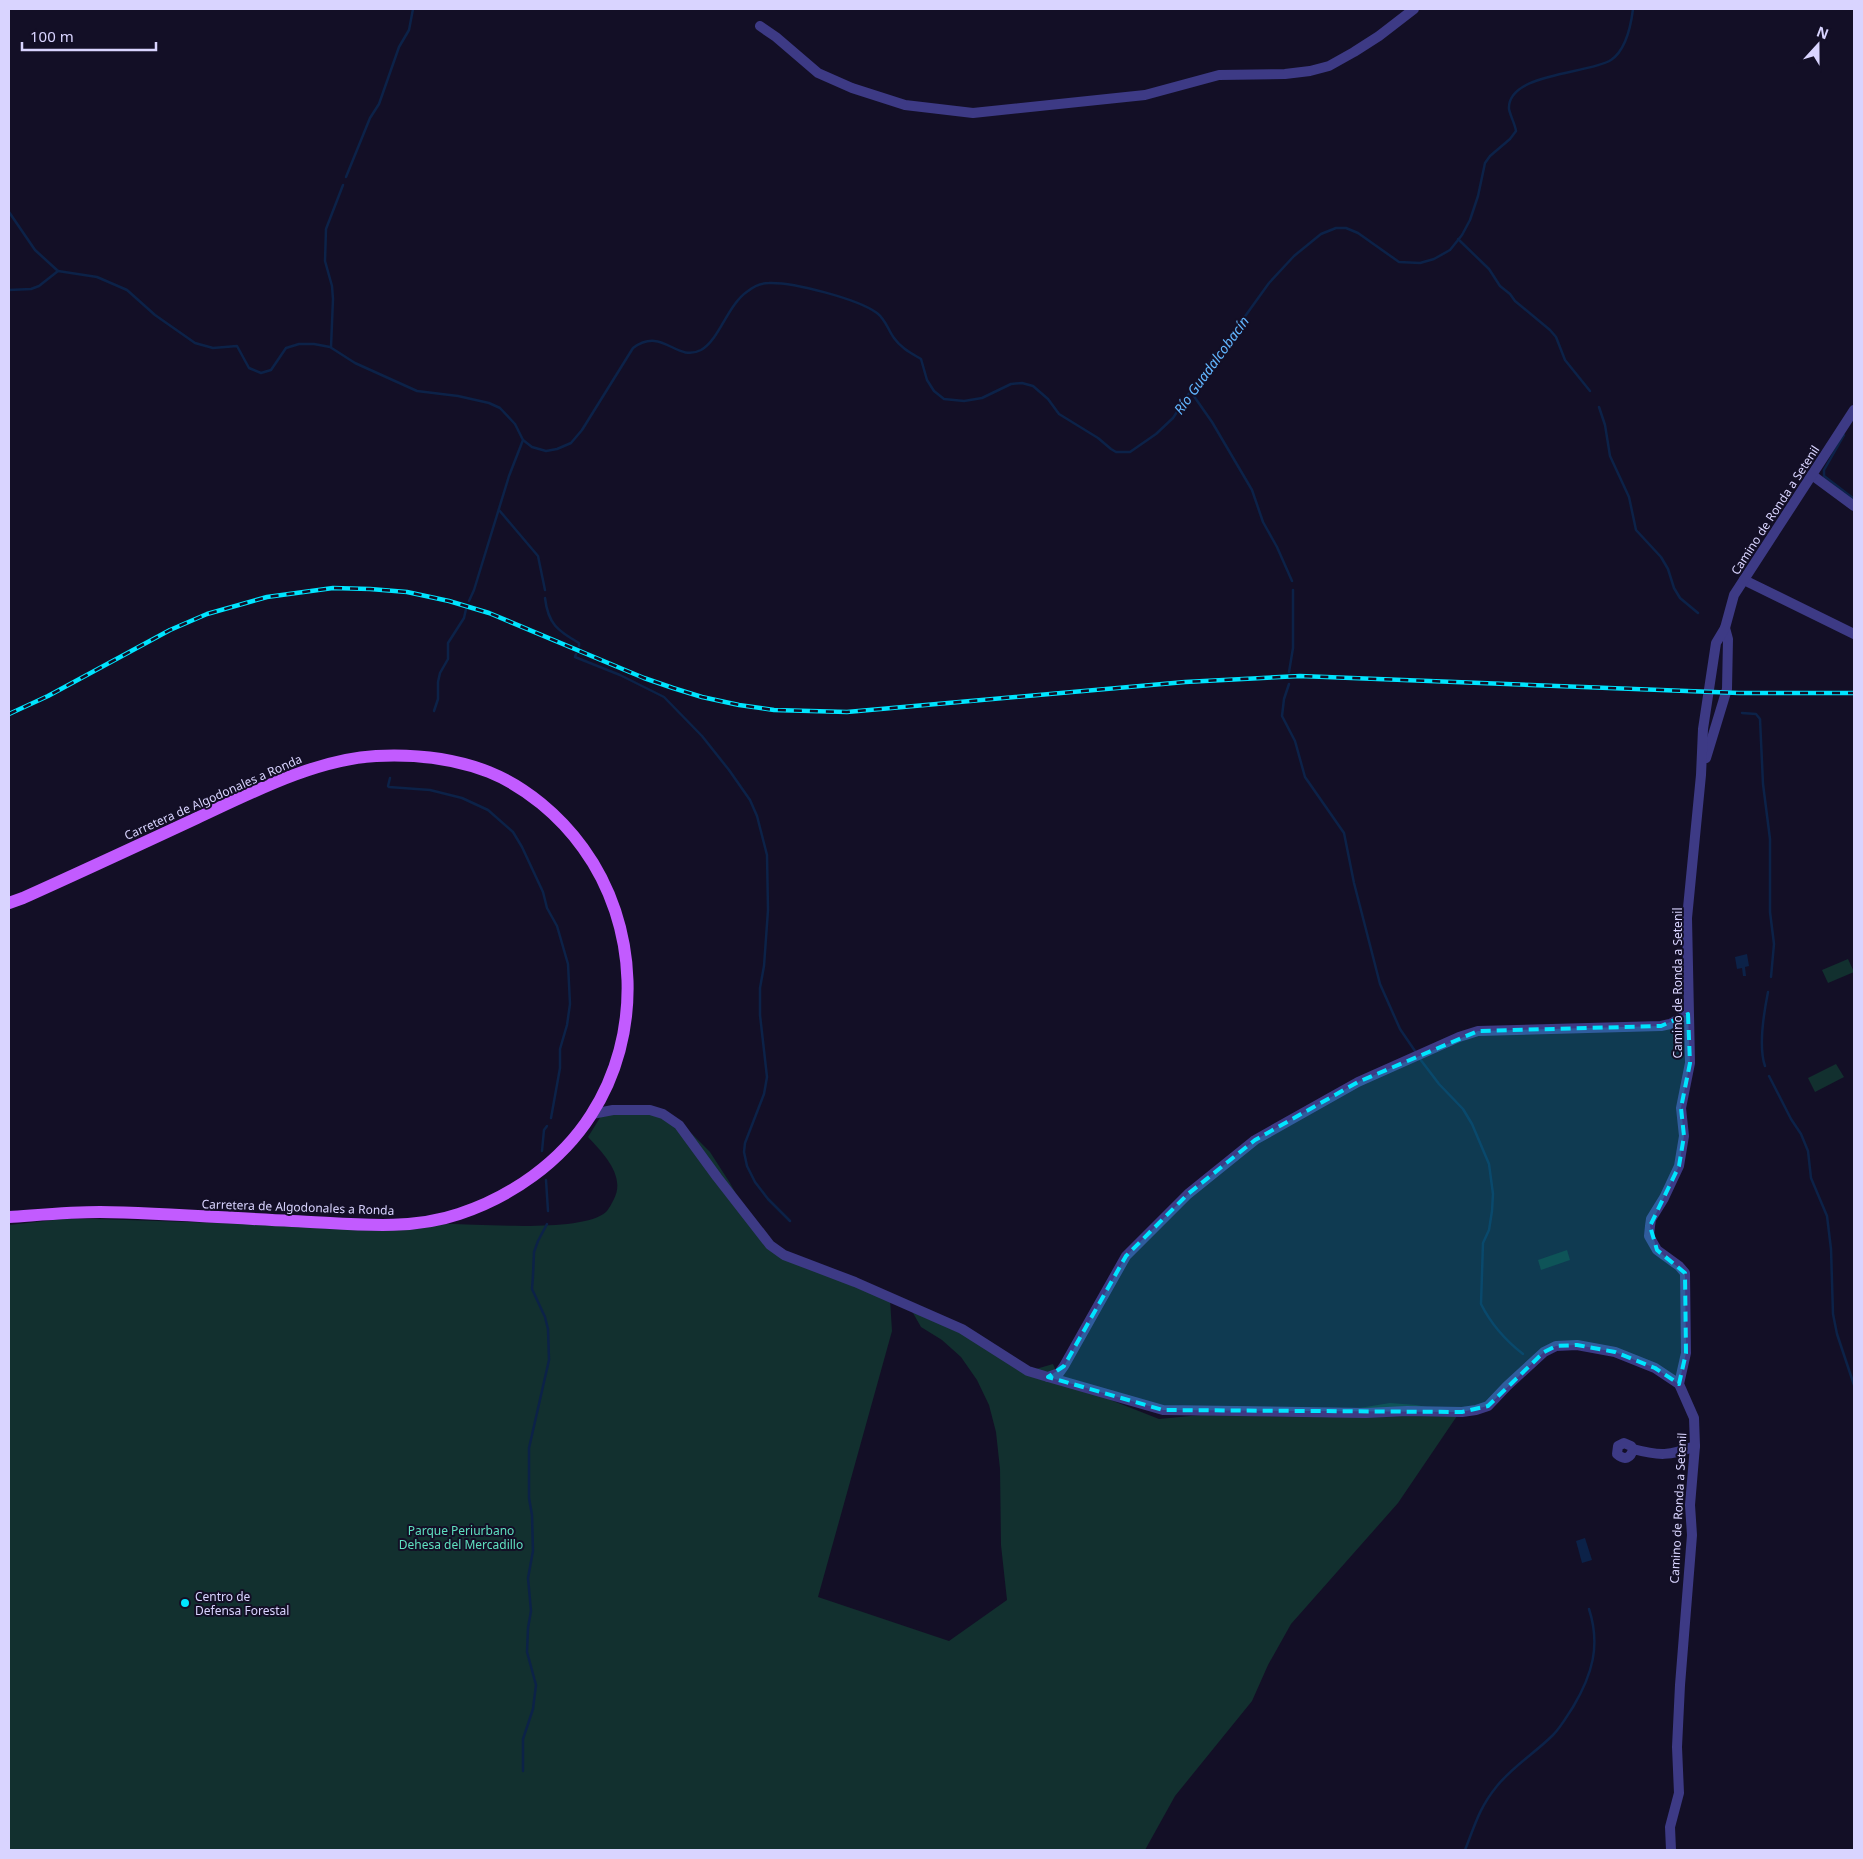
<svg xmlns="http://www.w3.org/2000/svg" width="1863" height="1859" viewBox="0 0 1863 1859" font-family="'Noto Sans',sans-serif">
  <style>
    .green { fill: #12302f }
    .water { fill: #0c2248 }
    .lines { fill: none; stroke-linecap: round; stroke-linejoin: round }
    .stream { stroke: #0c2248; stroke-width: 2.5 }
    .minor { stroke: #3d3a85; stroke-width: 10 }
    .primary { stroke: #c25bff; stroke-width: 12 }
    .rail-casing { stroke: #00e5ff; stroke-width: 4.5 }
    .rail { stroke: #130f26; stroke-width: 2.5; stroke-dasharray: 8; stroke-linecap: butt }
    .marked { fill: #00e5ff; fill-opacity: 0.2; stroke: #00e5ff; stroke-width: 4; stroke-dasharray: 10 6; stroke-linejoin: round }
    .poi-dot { fill: #00e5ff; stroke: #130f26; stroke-width: 2 }
    .labels { text-anchor: middle; dominant-baseline: central; stroke-width: 4; stroke-linejoin: round; paint-order: stroke }
    .street-label { font-size: 12px; fill: #d9d4ff; stroke: #130f26 }
    .park-label { font-size: 12px; fill: #5fe0c0; stroke: #130f26 }
    .poi-label { font-size: 12px; fill: #d9d4ff; stroke: #130f26; text-anchor: start }
    .water-label { font-size: 14px; font-style: italic; fill: #62b6ff; stroke: #130f26 }
  </style>
  <rect width="100%" height="100%" fill="#130f26"/>
  <g class="green">
    <path d="M1848,959l6,13 -26,11 -6,-13z"/>
    <path d="M1836,1064l8,13 -29,15 -7,-14z"/>
    <path d="M606,1108l45,3 41,23 18,18 20,31 17,31 20,24 18,14 105,47 2,32 -74,266 131,44 58,-41 -6,-55 -1,-76 -4,-37 -7,-27 -12,-25 -16,-23 -19,-17 -21,-13 -12,-21 64,32 20,15 43,16 17,-5 7,16 99,39 42,-4 117,2 35,-8 37,-6 26,2 43,8 -61,90 -107,121 -23,41 -16,36 -77,95 -30,54h-1136v-625l54,-6h34l301,10c16,-1 33,-4 50,-5 33,0 135,9 158,-12 3,-3 6,-9 8,-13 12,-23 -11,-46 -26,-62z"/>
    <path d="M1567,1250l3,10 -29,10 -3,-10z"/>
  </g>
  <g class="water">
    <path d="M1747,954l2,12 -4,1 1,9h-3l-1,-8 -5,1 -2,-12z"/>
    <path d="M1585,1538l7,22 -10,3 -6,-22z"/>
  </g>
  <g class="lines">
    <g class="stream">
      <path d="M346,177l24,-59 9,-14 20,-57 10,-17 4,-21"/>
      <path d="M9,212l26,38 23,21"/>
      <path d="M1458,239l31,30 11,17 10,8 5,7 35,29 6,7 9,23 25,31"/>
      <path d="M9,290l22,-1 8,-3 19,-15 39,6 30,13 28,25 40,28 18,5 24,-2 12,22 12,5 10,-3 15,-22 13,-4h15l16,3 25,16 62,28 41,5 31,7 11,5 15,16 8,16 9,7 14,4 11,-2 14,-6 11,-13 51,-82c30,-22 43,15 68,2 19,-11 26,-45 47,-59 6,-5 12,-8 21,-8 24,-1 89,16 108,30 9,7 11,17 17,25 7,10 17,15 27,21l6,21 7,11 10,8 20,2 18,-3 29,-14 11,-1 11,3 15,13 11,15 39,24 13,11 5,3h14l26,-18 17,-16 40,-61 15,-17 41,-57 25,-27 27,-22 15,-6h10l12,5 41,29 21,1 14,-4 16,-9 12,-15 8,-15 8,-24 7,-33 5,-7 20,-17 6,-8c-1,-7 -6,-16 -7,-22 -2,-36 80,-35 102,-49 15,-10 20,-35 22,-51"/>
      <path d="M331,347l2,-48 -1,-13 -7,-25 1,-32 17,-44"/>
      <path d="M1191,392l21,30 40,68 11,32 14,25 15,34"/>
      <path d="M1599,407l6,18 5,31 19,41 7,33 25,27 7,12 6,19 6,10 18,15"/>
      <path d="M1844,435l-20,35v6l30,23"/>
      <path d="M499,510l39,46 7,34"/>
      <path d="M545,598c3,26 13,33 34,45v3"/>
      <path d="M469,601l5,-11 35,-114 14,-36"/>
      <path d="M576,654l-1,3 45,18 44,22 38,39 27,34 21,30 7,16 10,39 1,55 -4,56 -4,22v27l7,62 -3,17 -19,49 -1,9 3,14 8,16 13,17 22,22"/>
      <path d="M1289,672l4,-24v-58"/>
      <path d="M1289,684l-5,15 -2,17 13,25 10,36 39,56 10,50 26,101 20,45 15,22"/>
      <path d="M434,711l4,-12v-17l2,-9 8,-14v-16l16,-25 2,-9"/>
      <path d="M1742,713l14,1 4,5 3,65 7,55v73l4,32 -3,33"/>
      <path d="M390,778l-2,8 1,1 41,3 32,8 26,12 25,22 9,15 21,45 4,16 10,18 11,38 2,40 -3,21 -7,24v19l-9,50"/>
      <path d="M1420,1059l19,25 24,25 9,15 17,40 4,30 -1,17 -3,19 -6,13 -2,61c10,20 24,36 42,50"/>
      <path d="M1765,1066c-7,-20 -1,-54 3,-74"/>
      <path d="M1769,1076l22,43 10,15 7,17 3,27 16,38 4,33 2,65 4,20 17,51"/>
      <path d="M542,1151l2,-21 3,-4"/>
      <path d="M546,1180l2,31"/>
      <path d="M523,1771v-32l10,-30 3,-24 -9,-33 1,-24 3,-17 -3,-33 5,-27 -1,-36 -3,-17v-50l20,-88 -1,-31 -3,-12 -13,-28 1,-13 1,-24 4,-11 9,-17"/>
      <path d="M1465,1850c10,-25 14,-42 32,-64 16,-20 38,-33 56,-51 8,-8 14,-19 20,-28 19,-32 28,-61 16,-98"/>
    </g>
    <g class="minor">
      <path d="M760,26l16,11 42,36 34,15 53,17 68,8 172,-18 74,-20 66,-1 25,-3 19,-5 25,-14 25,-16 35,-27"/>
      <path d="M1812,475l42,31"/>
      <path d="M1744,580l110,54"/>
      <path d="M1706,758l21,-69 1,-50 -3,-11"/>
      <path d="M592,1114l21,-4h37l13,4 16,11 38,52 53,68 14,10 71,27 107,47 66,42 20,6 11,-4 5,-7 62,-110 62,-62 67,-54 103,-58 101,-45 19,-6 183,-5 9,-2 18,-10"/>
      <path d="M1048,1377l115,33 203,3 41,-2 55,1 14,-2 12,-4 19,-20 37,-34 12,-6 21,-1 38,7 40,16 24,16"/>
      <path d="M1633,1449c-2,9 -8,12 -16,5l1,-8 6,-3 7,3 2,3c26,7 37,7 62,-3"/>
      <path d="M1671,1850l-1,-23 9,-34 -2,-46 3,-62 12,-150 -2,-30 5,-59 -1,-28 -15,-34 7,-31 -1,-80 -6,-7 -22,-16 -8,-14 1,-10 1,-7 13,-21 15,-32 5,-30 -3,-28 9,-45 -3,-145 14,-143 2,-46 13,-86 9,-15 9,-33 120,-185"/>
    </g>
    <path class="primary" d="M9,903l14,-5c58,-26 116,-53 174,-80 54,-25 119,-59 179,-62 39,-2 77,2 113,16 37,15 71,44 94,76 56,77 60,187 8,267 -30,47 -80,82 -132,99 -53,18 -112,9 -167,7 -64,-3 -128,-8 -192,-9 -30,0 -61,3 -91,5"/>
    <defs>
      <path id="rail" d="M9,714l39,-18 122,-66 37,-16 60,-17 66,-9 37,1 37,3 42,9 40,12 155,65 29,10 29,9 37,8 35,5 73,2 338,-30 115,-6 439,17h115"/>
    </defs>
    <use href="#rail" class="rail-casing"/>
    <use href="#rail" class="rail"/>
  </g>
  <path class="marked" d="M1688,1014l2,49 -9,45 3,28 -5,30 -29,60 7,24 28,23 1,80 -7,31 -24,-16 -40,-16 -38,-7 -21,1 -12,6 -56,54 -26,6 -299,-2 -115,-33 16,-11 62,-110 62,-62 67,-54 103,-58 120,-51 183,-5z"/>
  <circle class="poi-dot" cx="185" cy="1603" r="5"/>
  <g class="labels">
    <g class="street-label">
      <text transform="translate(1775 510) rotate(-57)">Camino de Ronda a Setenil</text>
      <text transform="translate(213 797) rotate(-24)">Carretera de Algodonales a Ronda</text>
      <text transform="translate(1677 983) rotate(-90)">Camino de Ronda a Setenil</text>
      <text transform="translate(298 1207) rotate(2)">Carretera de Algodonales a Ronda</text>
      <text transform="translate(1678 1508) rotate(-87)">Camino de Ronda a Setenil</text>
    </g>
    <g class="park-label">
      <text x="461" y="1530">Parque Periurbano<tspan x="461" dy="14">Dehesa del Mercadillo</tspan></text>
    </g>
    <g class="poi-label">
      <text x="195" y="1596">Centro de<tspan x="195" dy="14">Defensa Forestal</tspan></text>
    </g>
    <g class="water-label">
      <text transform="translate(1211 365) rotate(-54)">Río Guadalcobacín</text>
    </g>
  </g>
  <rect width="1863" height="1859" fill="none" stroke="#d9d4ff" stroke-width="20"/>
  <g transform="translate(1818 45) rotate(21)" stroke="#130f26" stroke-width="4" paint-order="stroke">
  <path d="M0-4L9 19L0 12L-9 19Z" fill="#d9d4ff"/>
  <text y="-8" font-size="14" font-weight="bold" text-anchor="middle" fill="#d9d4ff">N</text>
  </g>
  <path d="M22 42v8h134v-8" fill="none" stroke="#d9d4ff" stroke-width="2.5"/>
  <text x="30" y="42" font-size="15" fill="#d9d4ff" stroke="#130f26" stroke-width="4" paint-order="stroke">100 m</text>
</svg>
